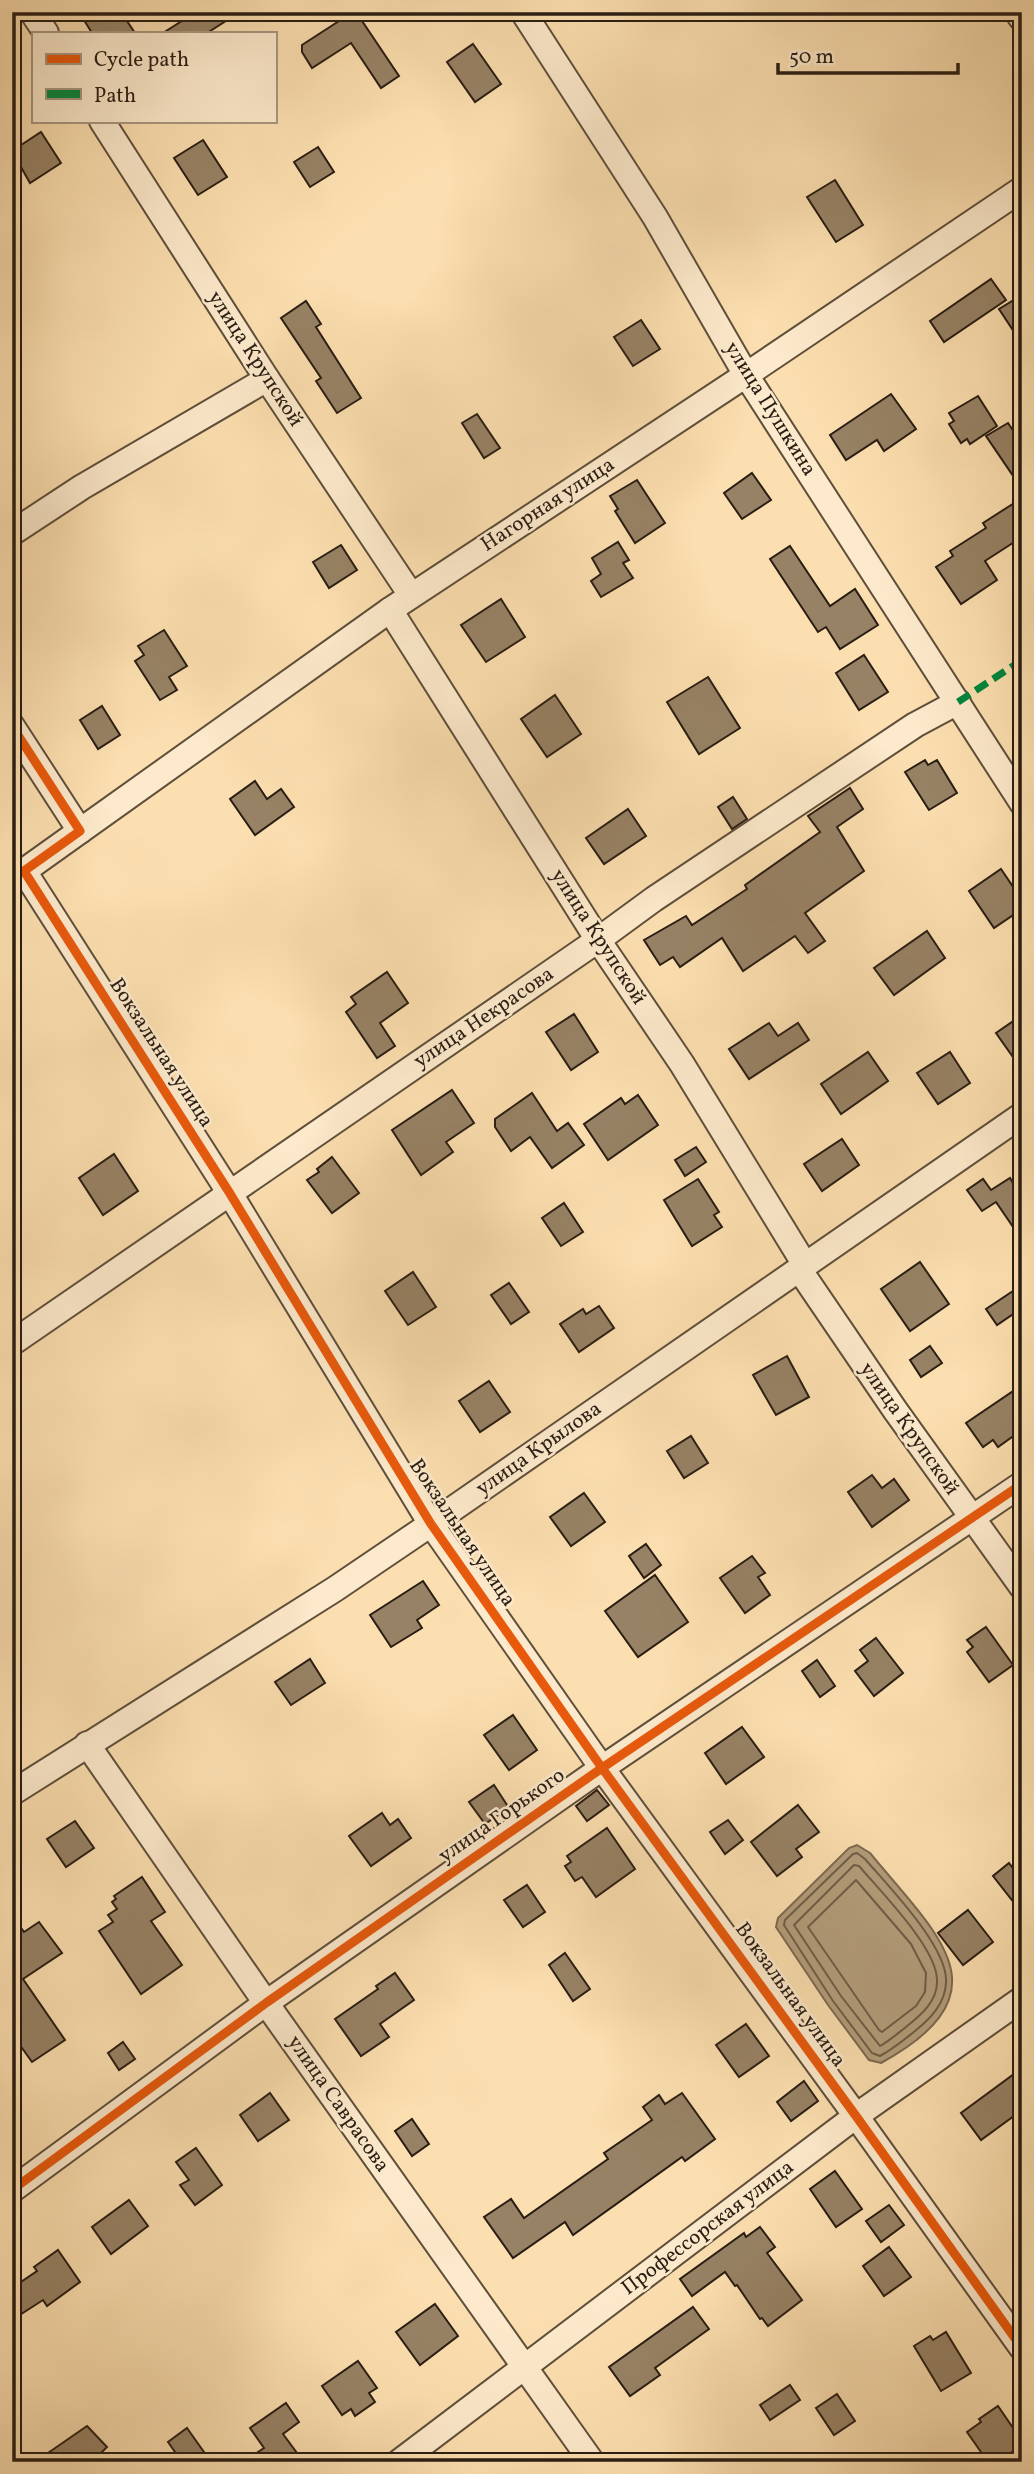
<svg xmlns="http://www.w3.org/2000/svg" width="1034" height="2474" viewBox="0 0 1034 2474" font-family="Vollkorn,serif">
  <style>
    .water { fill: #b49d7b; stroke: #7c6a51; stroke-width: 2 }
    .lines { fill: none; stroke-linecap: round; stroke-linejoin: round }
    .shore { stroke: #6e5d47; stroke-width: 2 }
    .building { fill: #978265; stroke: #291d13; stroke-width: 2 }
    .minor-casing { stroke: #5e4e3a; stroke-width: 28 }
    .minor { stroke: #fdeacc; stroke-width: 24 }
    .quiet { stroke: #00873e; stroke-width: 7; stroke-dasharray: 14 7; stroke-linecap: butt }
    .cycleway-casing { stroke: #fdeacc; stroke-width: 13 }
    .cycleway { stroke: #e8590c; stroke-width: 9 }
    .labels { text-anchor: middle; dominant-baseline: central; stroke-width: 5; stroke-linejoin: round; paint-order: stroke }
    .street-label { font-size: 21px; fill: #291d13; stroke: #fdeacc }
  </style>
  <rect width="100%" height="100%" fill="#fcdfb0"/>
  <filter id="stains"><feTurbulence type="fractalNoise" baseFrequency=".00286" numOctaves="4"/><feColorMatrix values="0 0 0 0 .2 0 0 0 0 .09 0 0 0 0 .02 0 0 0 .5 -.17"/></filter>
  <radialGradient id="worn" r=".72"><stop offset=".6" stop-color="#630" stop-opacity="0"/><stop offset="1" stop-color="#630" stop-opacity=".3"/></radialGradient>
  <path class="water" d="M857,1845l13,8c67,82 140,139 11,210l-12,-3 -41,-55 -52,-78 2,-9 71,-70z"/>
  <g class="lines">
    <g class="shore">
      <path d="M857,1853l8,6c23,27 84,89 81,124 -1,21 -16,36 -31,48 -11,9 -22,18 -35,25l-8,-3 -39,-52 -49,-76 1,-5 68,-66z"/>
      <path d="M854,1865l5,1c21,25 78,82 78,114 1,21 -16,35 -31,47 -9,7 -17,14 -26,19l-39,-50 -47,-71z"/>
      <path d="M856,1880l55,64 15,29 -1,19 -9,14 -34,26 -3,-2 -71,-103z"/>
    </g>
  </g>
  <g class="building">
    <path d="M79,12h42l14,21h-43z"/>
    <path d="M196,12h44l-33,21h-44z"/>
    <path d="M353,12h3l43,64 -18,12 -30,-45 -39,25 -10,-16v-7z"/>
    <path d="M473,44l28,40 -26,18 -28,-40z"/>
    <path d="M41,132l20,31 -31,20 -18,-32z"/>
    <path d="M203,140l24,37 -29,18 -24,-37z"/>
    <path d="M318,147l16,25 -24,15 -16,-25z"/>
    <path d="M835,180l28,45 -27,17 -29,-45z"/>
    <path d="M991,279l15,21 -62,42 -14,-21z"/>
    <path d="M1022,295v49l-23,-35z"/>
    <path d="M306,301l15,23 -5,3 45,71 -24,15 -21,-32 5,-3 -40,-60z"/>
    <path d="M641,320l19,29 -27,17 -19,-29z"/>
    <path d="M891,394l25,35 -32,22 -7,-11 -31,20 -16,-25z"/>
    <path d="M978,396l19,30 -27,18 -3,-5 -6,4 -12,-19 5,-3 -5,-8z"/>
    <path d="M477,414l23,34 -16,10 -22,-35z"/>
    <path d="M1008,423l14,21v45l-36,-53z"/>
    <path d="M752,473l19,27 -29,19 -18,-26z"/>
    <path d="M637,480l28,43 -30,20 -20,-32 3,-2 -8,-13z"/>
    <path d="M1022,498v39l-37,24 12,19 -36,24 -25,-37 17,-11 -3,-5 36,-23 -3,-5z"/>
    <path d="M618,542l11,18 -6,3 10,15 -32,19 -10,-16 10,-7 -9,-16z"/>
    <path d="M341,545l16,25 -28,18 -16,-26z"/>
    <path d="M790,546l40,60 25,-17 23,36 -38,24 -14,-22 -8,5 -48,-73z"/>
    <path d="M501,599l24,38 -39,25 -25,-37z"/>
    <path d="M164,630l23,36 -18,11 8,13 -17,10 -25,-39 9,-6 -6,-9z"/>
    <path d="M864,655l24,37 -29,18 -23,-37z"/>
    <path d="M708,677l32,51 -41,26 -32,-52z"/>
    <path d="M555,695l26,39 -34,23 -26,-38z"/>
    <path d="M102,706l18,29 -22,14 -18,-29z"/>
    <path d="M925,760l3,5 9,-5 20,33 -28,17 -24,-38z"/>
    <path d="M255,781l12,18 14,-10 13,18 -39,28 -25,-36z"/>
    <path d="M850,788l13,21 -26,18 27,44 -59,42 20,28 -17,12 -13,-17 -52,35 -21,-33 -42,29 -7,-10 -13,8 -16,-25 42,-24 6,9 55,-36 -2,-4 75,-53 -12,-16z"/>
    <path d="M733,797l14,22 -15,10 -14,-22z"/>
    <path d="M628,809l18,27 -42,28 -18,-26z"/>
    <path d="M1001,869l21,31v9l-28,19 -25,-37z"/>
    <path d="M927,931l18,27 -51,37 -20,-27z"/>
    <path d="M387,972l21,31 -28,20 15,23 -18,12 -31,-46 10,-8 -5,-7z"/>
    <path d="M574,1014l24,38 -27,18 -25,-38z"/>
    <path d="M1022,1015v55l-26,-37z"/>
    <path d="M769,1023l9,13 20,-13 11,17 -60,39 -20,-30z"/>
    <path d="M868,1052l20,29 -47,33 -20,-30z"/>
    <path d="M950,1052l20,31 -32,21 -21,-31z"/>
    <path d="M452,1090l22,33 -28,19 7,10 -32,23 -29,-45z"/>
    <path d="M532,1093l25,38 11,-8 16,22 -32,23 -22,-31 -19,14 -16,-24v-8z"/>
    <path d="M638,1095l20,30 -50,35 -24,-36 37,-26 4,6z"/>
    <path d="M842,1139l17,26 -37,26 -18,-27z"/>
    <path d="M696,1147l10,15 -21,14 -10,-16z"/>
    <path d="M114,1154l24,37 -35,24 -24,-37z"/>
    <path d="M332,1157l27,36 -27,20 -25,-33 12,-8 -2,-3z"/>
    <path d="M1022,1177v63l-26,-38 -14,9 -15,-21 16,-11 8,11 19,-12 3,5z"/>
    <path d="M698,1179l21,33 -5,3 8,12 -30,19 -28,-46z"/>
    <path d="M564,1203l19,29 -22,14 -19,-28z"/>
    <path d="M920,1262l29,42 -39,27 -29,-42z"/>
    <path d="M413,1272l23,35 -28,18 -23,-34z"/>
    <path d="M509,1283l20,29 -18,12 -20,-29z"/>
    <path d="M1022,1285v23l-25,17 -11,-16z"/>
    <path d="M599,1306l15,22 -35,24 -19,-28 23,-15 3,5z"/>
    <path d="M930,1346l12,17 -21,14 -11,-17z"/>
    <path d="M787,1356l22,41 -33,18 -23,-40z"/>
    <path d="M489,1381l21,31 -30,20 -21,-31z"/>
    <path d="M1022,1385v45l-24,17 -5,-7 -10,7 -17,-24z"/>
    <path d="M691,1436l17,27 -24,15 -17,-27z"/>
    <path d="M872,1475l10,13 12,-9 15,21 -37,27 -24,-35z"/>
    <path d="M584,1493l21,29 -34,24 -21,-29z"/>
    <path d="M646,1544l15,21 -17,13 -15,-22z"/>
    <path d="M752,1556l13,17 -7,4 12,18 -25,18 -25,-35z"/>
    <path d="M655,1575l33,47 -50,35 -33,-46z"/>
    <path d="M423,1581l16,24 -22,15 5,8 -31,19 -21,-32z"/>
    <path d="M986,1627l27,38 -24,17 -22,-30 6,-5 -6,-7z"/>
    <path d="M876,1638l27,35 -29,23 -19,-25 13,-10 -8,-11z"/>
    <path d="M310,1659l15,24 -34,22 -16,-23z"/>
    <path d="M817,1660l18,26 -15,11 -18,-26z"/>
    <path d="M513,1715l24,35 -28,20 -25,-35z"/>
    <path d="M742,1727l22,30 -38,27 -21,-31z"/>
    <path d="M494,1785l15,23 -24,16 -16,-22z"/>
    <path d="M597,1790l12,15 -22,16 -11,-15z"/>
    <path d="M798,1805l21,27 -23,17 6,8 -25,19 -26,-34z"/>
    <path d="M382,1813l8,12 8,-6 13,19 -40,28 -22,-30z"/>
    <path d="M728,1820l15,20 -18,14 -15,-22z"/>
    <path d="M75,1821l19,27 -28,19 -19,-28z"/>
    <path d="M607,1828l28,41 -39,28 -14,-20 -7,4 -10,-15 6,-4 -4,-6z"/>
    <path d="M1009,1863l13,17v33l-29,-37z"/>
    <path d="M142,1877l23,35 -14,9 31,44 -41,29 -42,-63 14,-9 -5,-7 9,-6 -5,-7 4,-3 -2,-3z"/>
    <path d="M527,1885l18,27 -22,15 -19,-27z"/>
    <path d="M968,1910l25,32 -30,23 -25,-32z"/>
    <path d="M12,1915l12,17 15,-10 23,31 -39,26 42,61 -33,22 -20,-28z"/>
    <path d="M565,1953l25,36 -17,12 -24,-36z"/>
    <path d="M395,1973l19,27 -34,24 9,13 -28,19 -26,-37 43,-30 -2,-3z"/>
    <path d="M746,2024l23,32 -30,21 -23,-32z"/>
    <path d="M123,2042l12,17 -16,11 -11,-17z"/>
    <path d="M1022,2068v42l-41,30 -20,-27z"/>
    <path d="M804,2081l14,20 -27,20 -14,-19z"/>
    <path d="M270,2093l19,27 -31,21 -18,-26z"/>
    <path d="M682,2093l33,46 -30,22 -3,-4 -109,78 -8,-13 -52,36 -29,-41 27,-18 13,19 84,-59 -4,-6 48,-33 -9,-13 16,-12 6,9z"/>
    <path d="M412,2119l17,25 -17,12 -17,-25z"/>
    <path d="M196,2148l26,37 -27,20 -15,-20 9,-5 -13,-18z"/>
    <path d="M835,2171l27,38 -26,18 -26,-38z"/>
    <path d="M129,2200l19,26 -37,28 -19,-27z"/>
    <path d="M889,2205l15,20 -23,17 -15,-21z"/>
    <path d="M760,2227l15,20 -8,6 35,47 -34,26 -6,-8 -2,1 -23,-34 -2,1 -10,-14 -33,24 -12,-17 64,-46 2,4z"/>
    <path d="M889,2247l22,30 -27,19 -21,-30z"/>
    <path d="M58,2250l22,32 -33,24 -4,-6 -31,20v-32l25,-17 -3,-4z"/>
    <path d="M435,2304l23,32 -38,29 -24,-33z"/>
    <path d="M693,2307l16,22 -54,39 5,7 -30,21 -21,-29z"/>
    <path d="M946,2332l25,41 -30,18 -27,-45 16,-10 3,4z"/>
    <path d="M358,2361l19,27 -8,5 6,9 -20,14 -4,-7 -9,6 -20,-29z"/>
    <path d="M790,2385l10,15 -30,20 -10,-15z"/>
    <path d="M837,2394l18,27 -21,14 -18,-27z"/>
    <path d="M286,2403l13,19 -16,12 14,19 -13,9h-41l21,-14 -14,-20z"/>
    <path d="M998,2406l24,35v4l-24,17h-10l-21,-30 14,-10 -2,-3z"/>
    <path d="M87,2426l20,21 -15,15h-57z"/>
    <path d="M187,2428l24,34h-29l-14,-20z"/>
  </g>
  <g class="lines">
    <defs>
      <g id="minor">
        <path d="M32,12l14,21"/>
        <path d="M523,12l132,205 91,158 276,428"/>
        <path d="M1017,12l5,7"/>
        <path d="M102,121l165,258 144,216"/>
        <path d="M12,533l70,-46 185,-108"/>
        <path d="M390,610l208,330 84,124 123,201"/>
        <path d="M12,726l68,105 -56,40 205,321 202,332 171,244 254,348 166,232"/>
        <path d="M80,831l310,-221 356,-235 276,-186"/>
        <path d="M799,1269l96,141 127,177"/>
        <path d="M15,1341l583,-401 56,-41 261,-174 43,-23"/>
        <path d="M87,1744l179,259 326,459"/>
        <path d="M12,1793l323,-204 96,-65 591,-409"/>
        <path d="M12,2190l254,-187 336,-235 420,-284"/>
        <path d="M399,2462l457,-346 166,-117"/>
      </g>
    </defs>
    <use href="#minor" class="minor-casing"/>
    <use href="#minor" class="minor"/>
    <path class="quiet" d="M958,702l64,-42"/>
    <defs>
      <g id="cycleway">
        <path d="M12,726l68,105 -56,40 205,321 202,332 171,244 254,348 166,232"/>
        <path d="M12,2190l254,-187 336,-235 420,-284"/>
      </g>
    </defs>
    <use href="#cycleway" class="cycleway-casing"/>
    <use href="#cycleway" class="cycleway"/>
  </g>
  <g class="labels">
    <g class="street-label">
      <text transform="translate(255 359) rotate(57)">улица Крупской</text>
      <text transform="translate(770 409) rotate(58)">улица Пушкина</text>
      <text transform="translate(548 505) rotate(-33)">Нагорная улица</text>
      <text transform="translate(598 937) rotate(57)">улица Крупской</text>
      <text transform="translate(484 1018) rotate(-34)">улица Некрасова</text>
      <text transform="translate(161 1053) rotate(57)">Вокзальная улица</text>
      <text transform="translate(909 1429) rotate(55)">улица Крупской</text>
      <text transform="translate(539 1449) rotate(-35)">улица Крылова</text>
      <text transform="translate(462 1533) rotate(56)">Вокзальная улица</text>
      <text transform="translate(502 1816) rotate(-35)">улица Горького</text>
      <text transform="translate(790 1995) rotate(54)">Вокзальная улица</text>
      <text transform="translate(338 2104) rotate(55)">улица Саврасова</text>
      <text transform="translate(708 2228) rotate(-37)">Профессорская улица</text>
    </g>
  </g>
  <rect width="1034" height="2474" fill="none" stroke="#fcdfb0" stroke-width="42"/>
  <rect x="14" y="14" width="1006" height="2446" fill="none" stroke="#291d13" stroke-width="3.5"/>
  <rect x="21" y="21" width="992" height="2432" fill="none" stroke="#291d13" stroke-width="2"/>
  <rect x="32" y="32" width="245" height="91" fill="#fdeacc" stroke="#a89882" stroke-width="2"/>
  <rect x="46" y="54" width="35" height="10" fill="#e8590c" stroke="#a89882" stroke-width="2"/>
  <text x="94" y="66" font-size="21" fill="#291d13">Cycle path</text>
  <rect x="46" y="89" width="35" height="10" fill="#00873e" stroke="#a89882" stroke-width="2"/>
  <text x="94" y="102" font-size="21" fill="#291d13">Path</text>
  <path d="M778 63v10h180v-10" fill="none" stroke="#291d13" stroke-width="3.5"/>
  <text x="789" y="63" font-size="21" fill="#291d13" stroke="#fdeacc" stroke-width="5" paint-order="stroke">50 m</text>
  <rect width="100%" height="100%" filter="url(#stains)"/>
  <rect width="100%" height="100%" fill="url(#worn)"/>
</svg>
